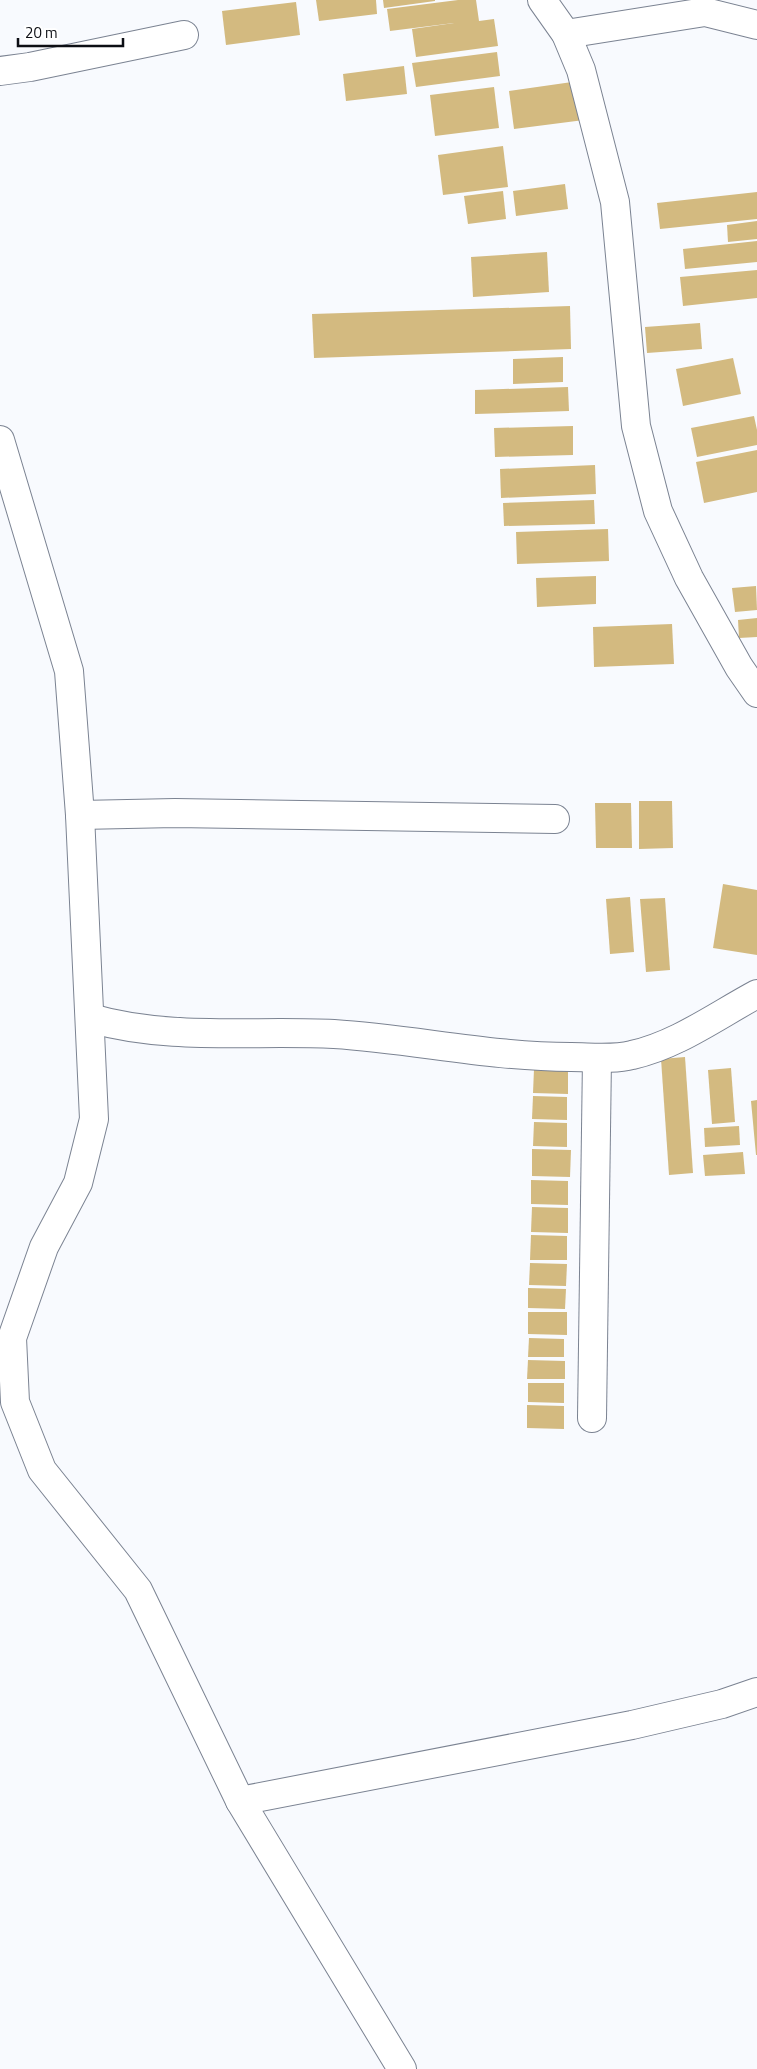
<svg xmlns="http://www.w3.org/2000/svg" width="757" height="2069" viewBox="0 0 757 2069" font-family="'Titillium Web',sans-serif">
  <style>
    .building { fill: #d3ba80 }
    .lines { fill: none; stroke-linecap: round; stroke-linejoin: round }
    .minor-casing { stroke: #7b8392; stroke-width: 30 }
    .minor { stroke: #fff; stroke-width: 28 }
  </style>
  <rect width="100%" height="100%" fill="#f8fafe"/>
  <g class="building">
    <path d="M316,0h60l1,14 -58,7z"/>
    <path d="M383,0h52v1l-51,7z"/>
    <path d="M458,0h18l3,21 15,-2 4,27 -82,11 -4,-28 42,-6 -64,8 -3,-22z"/>
    <path d="M296,2l4,33 -74,10 -4,-34z"/>
    <path d="M497,52l3,24 -84,11 -4,-24z"/>
    <path d="M404,66l3,28 -61,7 -3,-27z"/>
    <path d="M579,81l5,39 -70,9 -5,-38z"/>
    <path d="M494,87l5,41 -64,8 -5,-41z"/>
    <path d="M503,146l5,41 -65,8 -5,-40z"/>
    <path d="M565,184l3,25 -52,7 -3,-25z"/>
    <path d="M503,191l3,28 -38,5 -4,-28z"/>
    <path d="M757,192v27l-97,10 -3,-26z"/>
    <path d="M757,221v18l-29,3 -1,-17z"/>
    <path d="M757,241v21l-72,7 -2,-20z"/>
    <path d="M547,252l2,40 -76,5 -2,-40z"/>
    <path d="M757,270v28l-74,8 -3,-29z"/>
    <path d="M570,306l1,43 -257,9 -2,-44z"/>
    <path d="M700,323l2,26 -55,4 -2,-26z"/>
    <path d="M563,357v25l-50,2v-25z"/>
    <path d="M733,358l8,36 -58,12 -7,-37z"/>
    <path d="M568,387l1,24 -94,3v-24z"/>
    <path d="M754,416l3,14v15l-60,12 -6,-29z"/>
    <path d="M573,426v29l-78,2 -1,-29z"/>
    <path d="M757,450v42l-53,11 -8,-41z"/>
    <path d="M595,465l1,29 -95,4 -1,-29z"/>
    <path d="M594,500l1,24 -91,2 -1,-23z"/>
    <path d="M608,529l1,32 -92,3 -1,-32z"/>
    <path d="M596,576v28l-59,3 -1,-29z"/>
    <path d="M756,586l1,24 -22,2 -3,-24z"/>
    <path d="M757,618v19l-18,1 -1,-18z"/>
    <path d="M672,624l2,40 -80,3 -1,-40z"/>
    <path d="M639,801h33l1,47 -34,1z"/>
    <path d="M595,803h36l1,45h-36z"/>
    <path d="M723,884l34,6v65l-44,-7z"/>
    <path d="M630,897l4,55 -24,2 -4,-55z"/>
    <path d="M665,898l5,72 -24,2 -6,-73z"/>
    <path d="M685,1057l8,116 -24,2 -8,-116z"/>
    <path d="M731,1068l4,54 -23,2 -4,-54z"/>
    <path d="M534,1069l34,1v24l-35,-1z"/>
    <path d="M533,1096l34,1v23l-35,-1z"/>
    <path d="M757,1100v55h-1l-5,-54z"/>
    <path d="M534,1122l33,1v24l-34,-1z"/>
    <path d="M739,1126l1,19 -35,2 -1,-19z"/>
    <path d="M532,1149l39,1 -1,27 -38,-1z"/>
    <path d="M743,1152l2,22 -40,2 -2,-21z"/>
    <path d="M531,1180l37,1v24l-37,-1z"/>
    <path d="M532,1207l36,1v25l-37,-1z"/>
    <path d="M531,1235l36,1v24h-37z"/>
    <path d="M530,1263l37,1 -1,22 -37,-1z"/>
    <path d="M528,1288l38,1 -1,20 -37,-1z"/>
    <path d="M528,1312h39v23l-39,-1z"/>
    <path d="M529,1338l35,1v18h-36z"/>
    <path d="M528,1360l37,1v18h-38z"/>
    <path d="M528,1383h36v20l-36,-1z"/>
    <path d="M527,1405l37,1v23l-37,-1z"/>
  </g>
  <g class="lines">
    <defs>
      <g id="minor">
        <path d="M542,0l24,34 15,36 34,132 21,224 22,85 31,67 50,89 18,26"/>
        <path d="M566,34l139,-22 52,13"/>
        <path d="M0,71l30,-4 154,-32"/>
        <path d="M0,440l69,231 11,144 14,304 -16,64 -34,64 -32,91 3,64 27,68 96,120 102,211 162,268"/>
        <path d="M80,815l95,-2 380,6"/>
        <path d="M90,1018c78,23 163,12 244,16 79,5 157,23 237,23 19,0 42,3 61,-2 45,-10 84,-39 125,-61"/>
        <path d="M592,1418l5,-360"/>
        <path d="M240,1801l392,-76 90,-21 35,-12"/>
      </g>
    </defs>
    <use href="#minor" class="minor-casing"/>
    <use href="#minor" class="minor"/>
  </g>
  <path d="M18 38v8h105v-8" fill="none" stroke="#0c0e14" stroke-width="2.5"/>
  <text x="25" y="38" font-size="15" fill="#0c0e14" stroke="#ffffff" stroke-width="4" paint-order="stroke">20 m</text>
</svg>
